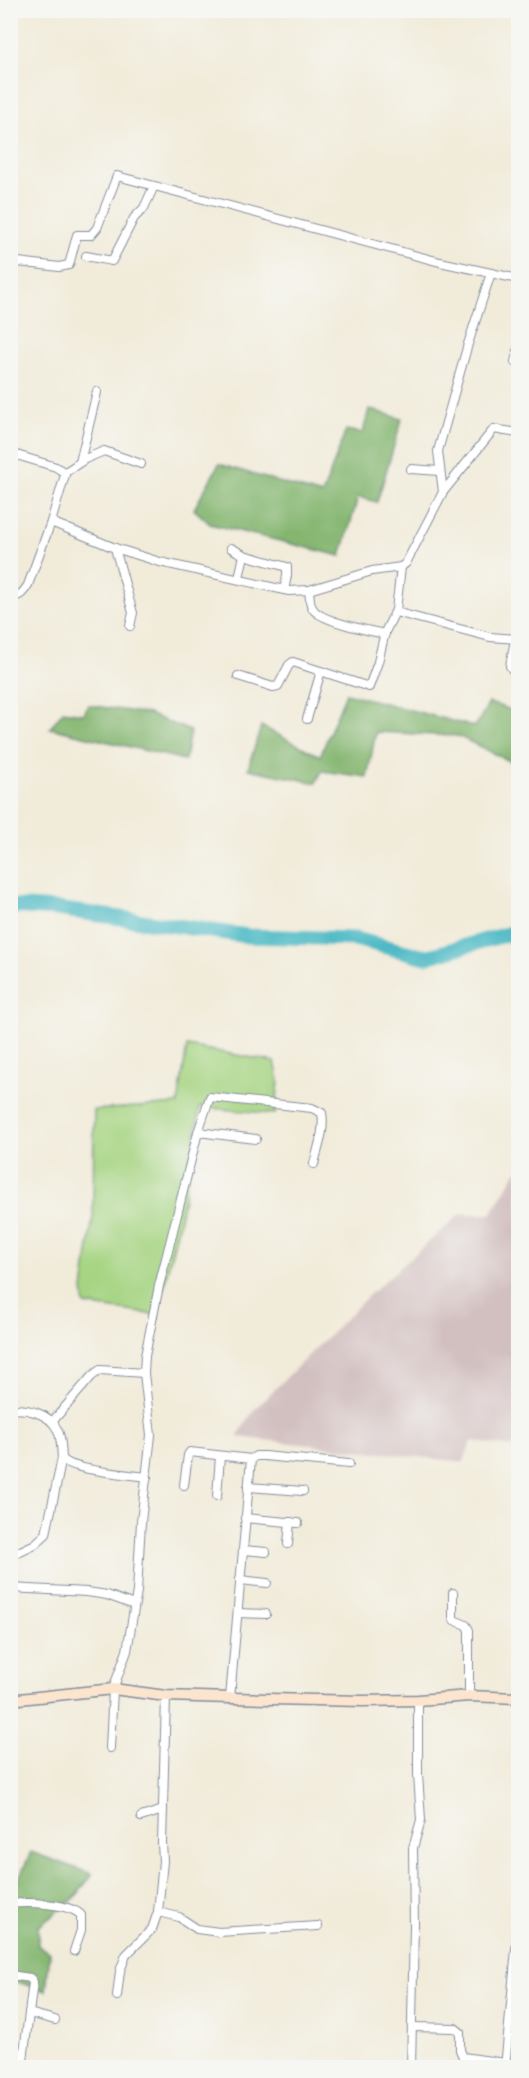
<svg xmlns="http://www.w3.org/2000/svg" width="529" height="2078" viewBox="0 0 529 2078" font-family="'Gochi Hand',sans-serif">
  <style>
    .industrial { fill: #d2bfc0 }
    .green { fill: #a6d482; stroke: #608270; stroke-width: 1.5 }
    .forest { fill: #84b670; stroke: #507267; stroke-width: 1.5 }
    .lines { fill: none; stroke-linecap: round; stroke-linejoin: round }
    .river { stroke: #4cb9c5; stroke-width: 15 }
    .street-casing { stroke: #868d9c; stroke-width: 10 }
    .secondary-casing { stroke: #868d9c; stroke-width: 13 }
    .street { stroke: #fff; stroke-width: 8 }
    .secondary { stroke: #fbe5cf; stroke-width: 10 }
  </style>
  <rect width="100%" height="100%" fill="#f6f6f2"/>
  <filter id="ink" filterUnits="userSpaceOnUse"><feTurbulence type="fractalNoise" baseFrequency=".0167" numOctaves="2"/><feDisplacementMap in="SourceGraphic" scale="12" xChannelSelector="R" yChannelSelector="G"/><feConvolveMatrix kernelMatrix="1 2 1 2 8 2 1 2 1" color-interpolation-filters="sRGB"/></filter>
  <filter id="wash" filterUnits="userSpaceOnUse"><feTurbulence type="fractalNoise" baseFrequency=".008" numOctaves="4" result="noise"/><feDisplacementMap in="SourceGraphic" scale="24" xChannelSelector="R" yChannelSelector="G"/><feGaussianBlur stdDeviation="1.35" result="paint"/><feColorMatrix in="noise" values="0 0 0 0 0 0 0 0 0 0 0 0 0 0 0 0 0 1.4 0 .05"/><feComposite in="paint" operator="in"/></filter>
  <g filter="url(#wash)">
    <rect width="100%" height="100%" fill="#f1ebd9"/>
    <path class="industrial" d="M518,1169v279l-47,-7 -7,21 -227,-25 16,-26 115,-115 92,-82h31z"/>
    <path class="green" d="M187,1046l88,16 4,19 -4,33 -75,-7 -19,107 -24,101 -72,-10 -2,-15 10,-74 1,-106 84,-6z"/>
    <g class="forest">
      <path d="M369,409l33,10 -25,83 -19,-5 -17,59 -131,-32 -16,-15 25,-45 103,31 24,-65 17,3z"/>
      <path d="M346,693l129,34 14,-24 29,9v53l-60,-29 -82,-4 -9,45 -45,-6 -6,12 -68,-14 13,-43 59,30z"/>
      <path d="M88,705l61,9 41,17 -5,29 -135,-32 13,-17 21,3z"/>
      <path d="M31,1852l61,22 -17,24 -37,29v19l12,7 -4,38 -35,-11v-84z"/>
    </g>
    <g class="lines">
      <path class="river" d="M10,906l47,3 191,27 107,3 71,18 92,-26"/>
    </g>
  </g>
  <g filter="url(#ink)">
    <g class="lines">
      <defs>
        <g id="street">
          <path d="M86,256l26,5 22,-43 10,-10 10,-22"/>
          <path d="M10,261l49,6 10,-2 8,-30h14l6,-7 20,-52 323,86 51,11"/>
          <path d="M515,362l3,-13"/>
          <path d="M10,453l46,14 8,5 1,3 -14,47 64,26 45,14 129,29 20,-1 63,-19 29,-4 5,-4 37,-71 -5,-41 30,-107 23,-71 27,6"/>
          <path d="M80,462l17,-70"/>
          <path d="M411,469l29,2"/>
          <path d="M64,473l21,-14 19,-8 37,13"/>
          <path d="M443,492l51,-63 24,4"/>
          <path d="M115,548l18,65 -3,13"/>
          <path d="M231,548l13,7 -5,23"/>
          <path d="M244,555l43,12v9l-3,14"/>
          <path d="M401,567l-5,43 3,3 91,24 28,2"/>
          <path d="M309,590c1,6 0,14 4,19 7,12 57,22 72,25"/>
          <path d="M10,596c10,1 13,-3 18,-11l23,-63"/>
          <path d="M515,640l-5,26 6,9v12"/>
          <path d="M238,676l35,11 5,-1 11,-21 4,-3 76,25 9,-25 7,-30 11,-22"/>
          <path d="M307,719l14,-48"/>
          <path d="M198,1132l12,-35 102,11 10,5c3,17 -4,34 -8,51"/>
          <path d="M10,1410c16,-3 40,4 47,19 5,8 4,20 5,29 8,13 67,16 85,19"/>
          <path d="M52,1422l40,-46 8,-6 44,3"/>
          <path d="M184,1485l4,-30 2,-3 61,7"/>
          <path d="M248,1487l55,4"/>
          <path d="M217,1496l3,-40"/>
          <path d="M245,1518l53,5"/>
          <path d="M288,1544l2,-22"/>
          <path d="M243,1550l23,2"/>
          <path d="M10,1556l25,-12 11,-10 16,-76"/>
          <path d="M240,1580l27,3"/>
          <path d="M10,1588l77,4 20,3 27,10"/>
          <path d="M453,1593v24l1,3 12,5 3,5v66"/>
          <path d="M238,1613l28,1"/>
          <path d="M166,1696l-4,147 1,18 -5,51 21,5 18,12 22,3 99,-6"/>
          <path d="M230,1698l21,-239 5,-3h8l85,8"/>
          <path d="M110,1748l3,-59 14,-38 10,-60 4,-69 10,-87 -7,-62 1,-17 14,-70 39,-154 58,7"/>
          <path d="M141,1817l22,-7"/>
          <path d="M10,1904c18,-2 59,-1 71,11v15l-7,21"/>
          <path d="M10,1975l20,3 3,4 -11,86"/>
          <path d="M117,1996l3,-25 6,-16 26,-26 6,-17"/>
          <path d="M29,2013l26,7"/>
          <path d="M413,2027l42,1 5,4v18l3,7 42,6"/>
          <path d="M411,2068l3,-142 -1,-78 8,-28 -3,-46v-74"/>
          <path d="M505,2068l13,-140"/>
        </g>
        <path id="secondary" d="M10,1700l103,-11 53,7 64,2 133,3 55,-1 51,-4 49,2"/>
      </defs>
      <use href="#street" class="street-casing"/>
      <use href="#secondary" class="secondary-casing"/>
      <use href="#street" class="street"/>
      <use href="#secondary" class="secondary"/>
    </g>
  </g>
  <rect width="529" height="2078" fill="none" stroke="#f6f6f2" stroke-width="36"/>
</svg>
